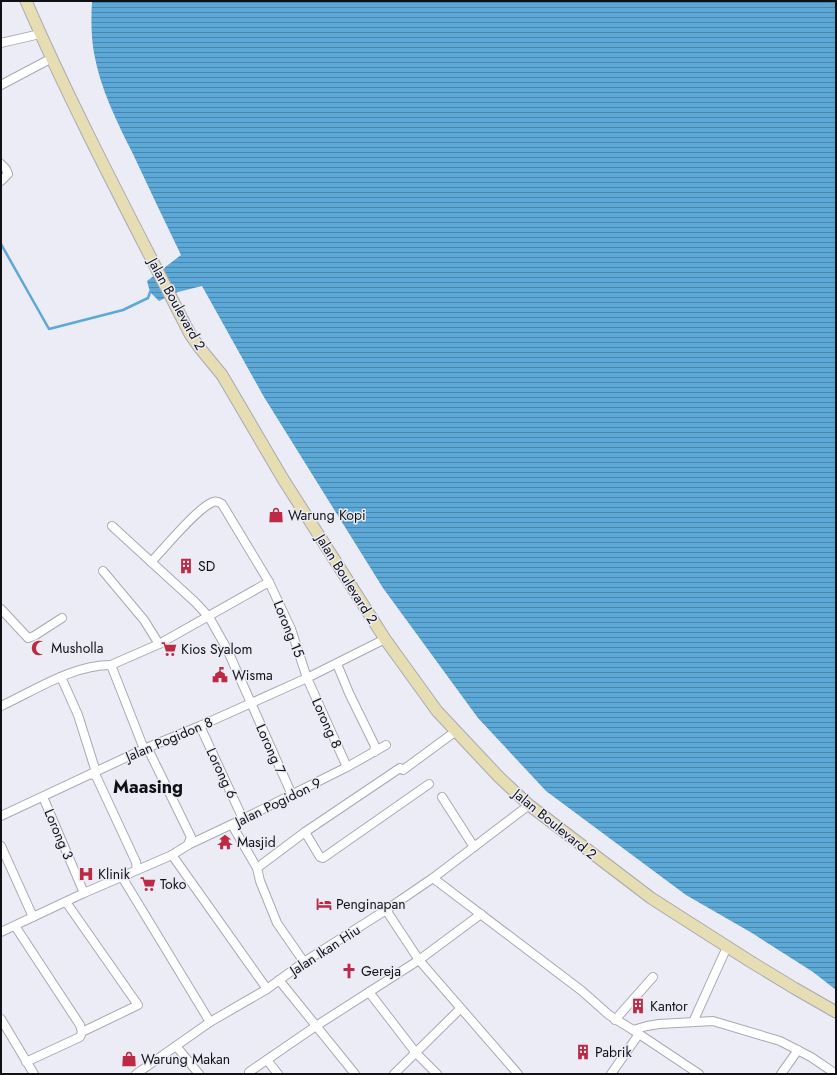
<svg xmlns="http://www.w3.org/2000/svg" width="837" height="1075" viewBox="0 0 837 1075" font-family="Jost,sans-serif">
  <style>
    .water { fill: url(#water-rules) }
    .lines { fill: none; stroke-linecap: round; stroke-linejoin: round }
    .stream { stroke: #5ca8d6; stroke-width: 2.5 }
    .minor-casing { stroke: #a8a9b2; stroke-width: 10 }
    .secondary-casing { stroke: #a8a9b2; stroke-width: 13 }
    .minor { stroke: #fff; stroke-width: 8 }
    .secondary { stroke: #e7ddb2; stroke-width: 11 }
    .labels { text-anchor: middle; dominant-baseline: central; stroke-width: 3; stroke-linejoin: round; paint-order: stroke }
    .street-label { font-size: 14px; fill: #111115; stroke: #ebecf6 }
    .poi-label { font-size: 14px; fill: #111115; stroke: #ebecf6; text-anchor: start }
    .district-label { font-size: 18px; font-weight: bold; fill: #111115; stroke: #ebecf6 }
  </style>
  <defs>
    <pattern id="water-rules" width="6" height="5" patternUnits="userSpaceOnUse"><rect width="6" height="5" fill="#5ca8d6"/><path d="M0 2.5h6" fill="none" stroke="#4b87ac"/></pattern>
  </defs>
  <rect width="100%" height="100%" fill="#ebecf6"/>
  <path class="water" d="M92,1h744v989l-23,-18 -61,-39 -66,-38 -140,-104 -68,-73 -95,-130 -119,-191 -62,-111 -24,6 -19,9 -9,-9 -3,-11 34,-26c-16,-33 -32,-67 -48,-101 -16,-32 -33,-66 -39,-101 -3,-17 -3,-35 -2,-52z"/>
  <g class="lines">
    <path class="stream" d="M1,244l48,85 74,-19 25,-12 2,-6"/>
    <defs>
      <g id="minor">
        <path d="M1,43l39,-9"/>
        <path d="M1,85l51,-27"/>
        <path d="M1,164l5,5 2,5 -7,7"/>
        <path d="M112,526l83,76 14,15 18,32 65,146"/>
        <path d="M151,562c13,-13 46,-54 62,-60 3,-1 6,0 9,2l47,78 22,47 16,49 40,89"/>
        <path d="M103,571l41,49 15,24"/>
        <path d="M1,609l27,29 6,-2 28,-18"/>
        <path d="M337,664l12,29 26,53 -1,6"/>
        <path d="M61,677l17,38 18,57"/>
        <path d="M1,706c35,-16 71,-41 110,-41"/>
        <path d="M200,726l43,93"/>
        <path d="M91,774l5,2 40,86 1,8"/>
        <path d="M43,797l41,96"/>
        <path d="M442,797l32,50"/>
        <path d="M1,816l143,-67 56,-23 107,-48 78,-39"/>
        <path d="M232,825l25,43"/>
        <path d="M305,832l15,25 3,1 106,-74"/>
        <path d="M188,845l3,-8 -42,-86 -5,-2 -33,-84 48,-21 110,-62"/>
        <path d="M1,846l32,71"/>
        <path d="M172,855l95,134"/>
        <path d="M122,877l88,145"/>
        <path d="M433,878l149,113 27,24 24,15 14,-4 12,-2 54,-3 67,20 31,16 25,17"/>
        <path d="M66,902l72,103 -56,27"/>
        <path d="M386,910l33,50 99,114"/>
        <path d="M15,926l65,99 2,7 -2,5 -54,25"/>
        <path d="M1,932l83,-39 88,-38 16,-10 55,-26 104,-52 39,-22"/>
        <path d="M304,962l-27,-39 -17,-42 -3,-13 48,-36 95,-64 3,2 53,-39"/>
        <path d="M279,980l76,94"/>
        <path d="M369,992l47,61 21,21"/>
        <path d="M1,1019l33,55"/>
        <path d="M615,1020l38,-43"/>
        <path d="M693,1022l34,-75"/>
        <path d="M633,1030l66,44"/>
        <path d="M176,1046l23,28"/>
        <path d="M267,1060l11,14"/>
        <path d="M249,1072l67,-46 103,-66 62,-46"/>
        <path d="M136,1074l74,-52 57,-33 37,-27 82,-52 47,-32 96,-73"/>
        <path d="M394,1074l66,-65"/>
        <path d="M611,1074l28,-40"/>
        <path d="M781,1074l17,-24"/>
      </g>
      <path id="secondary" d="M26,1c49,113 108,223 164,333l9,13 23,28 61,104 102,160 52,72 62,66 30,28 122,93 97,62 46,28 42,24"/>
    </defs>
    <use href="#minor" class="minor-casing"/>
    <use href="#secondary" class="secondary-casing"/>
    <use href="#minor" class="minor"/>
    <use href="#secondary" class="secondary"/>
  </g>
  <defs>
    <symbol id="shop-bare" viewBox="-9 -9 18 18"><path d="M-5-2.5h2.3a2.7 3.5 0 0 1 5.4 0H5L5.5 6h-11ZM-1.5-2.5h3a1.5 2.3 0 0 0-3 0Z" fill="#bc2b43" stroke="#ebecf6" stroke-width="2.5" paint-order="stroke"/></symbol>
    <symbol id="building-bare" viewBox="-9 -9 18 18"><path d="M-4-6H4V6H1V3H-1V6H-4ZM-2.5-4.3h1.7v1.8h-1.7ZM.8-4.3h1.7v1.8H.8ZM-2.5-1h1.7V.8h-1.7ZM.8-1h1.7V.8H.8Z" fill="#bc2b43" stroke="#ebecf6" stroke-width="2.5" paint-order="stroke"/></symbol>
    <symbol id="mosque-bare" viewBox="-9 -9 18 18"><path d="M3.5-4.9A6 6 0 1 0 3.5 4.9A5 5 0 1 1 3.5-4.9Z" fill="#bc2b43" stroke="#ebecf6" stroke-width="2.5" paint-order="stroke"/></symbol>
    <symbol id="supermarket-bare" viewBox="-9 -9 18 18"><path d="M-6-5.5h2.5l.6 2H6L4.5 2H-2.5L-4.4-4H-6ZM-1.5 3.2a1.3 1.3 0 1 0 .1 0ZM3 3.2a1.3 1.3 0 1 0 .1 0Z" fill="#bc2b43" stroke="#ebecf6" stroke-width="2.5" paint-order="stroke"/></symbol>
    <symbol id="civic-bare" viewBox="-9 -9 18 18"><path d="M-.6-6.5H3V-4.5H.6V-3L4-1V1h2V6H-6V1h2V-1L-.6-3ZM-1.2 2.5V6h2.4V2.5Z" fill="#bc2b43" stroke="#ebecf6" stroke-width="2.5" paint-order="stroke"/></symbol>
    <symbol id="temple-bare" viewBox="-9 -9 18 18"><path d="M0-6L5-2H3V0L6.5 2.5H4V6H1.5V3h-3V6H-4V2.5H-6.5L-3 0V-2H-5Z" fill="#bc2b43" stroke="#ebecf6" stroke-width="2.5" paint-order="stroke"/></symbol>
    <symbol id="hospital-bare" viewBox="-9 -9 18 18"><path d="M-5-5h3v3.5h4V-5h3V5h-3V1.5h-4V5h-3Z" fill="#bc2b43" stroke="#ebecf6" stroke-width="2.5" paint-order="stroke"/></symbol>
    <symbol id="hotel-bare" viewBox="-9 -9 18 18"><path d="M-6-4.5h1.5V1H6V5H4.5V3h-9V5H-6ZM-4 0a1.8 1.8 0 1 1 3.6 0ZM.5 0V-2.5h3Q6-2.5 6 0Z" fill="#bc2b43" stroke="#ebecf6" stroke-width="2.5" paint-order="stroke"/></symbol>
    <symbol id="church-bare" viewBox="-9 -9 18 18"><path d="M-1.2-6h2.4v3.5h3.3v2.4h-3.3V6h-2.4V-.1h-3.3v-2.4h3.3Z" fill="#bc2b43" stroke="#ebecf6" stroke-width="2.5" paint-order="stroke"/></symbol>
  </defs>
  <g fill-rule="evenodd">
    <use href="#shop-bare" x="265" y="504" width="22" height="22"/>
    <use href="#building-bare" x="175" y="555" width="22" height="22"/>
    <use href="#mosque-bare" x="28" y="637" width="22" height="22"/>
    <use href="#supermarket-bare" x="158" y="638" width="22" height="22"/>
    <use href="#civic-bare" x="209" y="664" width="22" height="22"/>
    <use href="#temple-bare" x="214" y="831" width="22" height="22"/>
    <use href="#hospital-bare" x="75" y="863" width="22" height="22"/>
    <use href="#supermarket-bare" x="137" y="873" width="22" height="22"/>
    <use href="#hotel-bare" x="313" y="893" width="22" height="22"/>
    <use href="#church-bare" x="338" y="960" width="22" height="22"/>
    <use href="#building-bare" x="627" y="995" width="22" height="22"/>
    <use href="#building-bare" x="572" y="1041" width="22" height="22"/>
    <use href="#shop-bare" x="118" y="1048" width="22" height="22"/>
  </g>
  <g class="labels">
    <g class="street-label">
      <text transform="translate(177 304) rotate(61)">Jalan Boulevard 2</text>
      <text transform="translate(347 579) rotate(58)">Jalan Boulevard 2</text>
      <text transform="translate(289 629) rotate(68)">Lorong 15</text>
      <text transform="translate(327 723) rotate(66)">Lorong 8</text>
      <text transform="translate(169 739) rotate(-23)">Jalan Pogidon 8</text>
      <text transform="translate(271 749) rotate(66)">Lorong 7</text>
      <text transform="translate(222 773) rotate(65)">Lorong 6</text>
      <text transform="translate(278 802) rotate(-26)">Jalan Pogidon 9</text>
      <text transform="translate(555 824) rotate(39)">Jalan Boulevard 2</text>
      <text transform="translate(59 834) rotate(67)">Lorong 3</text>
      <text transform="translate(325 950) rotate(-33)">Jalan Ikan Hiu</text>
    </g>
    <g class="poi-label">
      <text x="288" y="515">Warung Kopi</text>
      <text x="198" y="566">SD</text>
      <text x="51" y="648">Musholla</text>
      <text x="181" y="649">Kios Syalom</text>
      <text x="232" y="675">Wisma</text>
      <text x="237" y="842">Masjid</text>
      <text x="98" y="874">Klinik</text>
      <text x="160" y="884">Toko</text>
      <text x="336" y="904">Penginapan</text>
      <text x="361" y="971">Gereja</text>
      <text x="650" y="1006">Kantor</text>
      <text x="595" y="1052">Pabrik</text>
      <text x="141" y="1059">Warung Makan</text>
    </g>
    <g class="district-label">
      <text x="148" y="787">Maasing</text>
    </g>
  </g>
  <rect width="837" height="1075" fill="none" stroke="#111115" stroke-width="4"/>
</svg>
